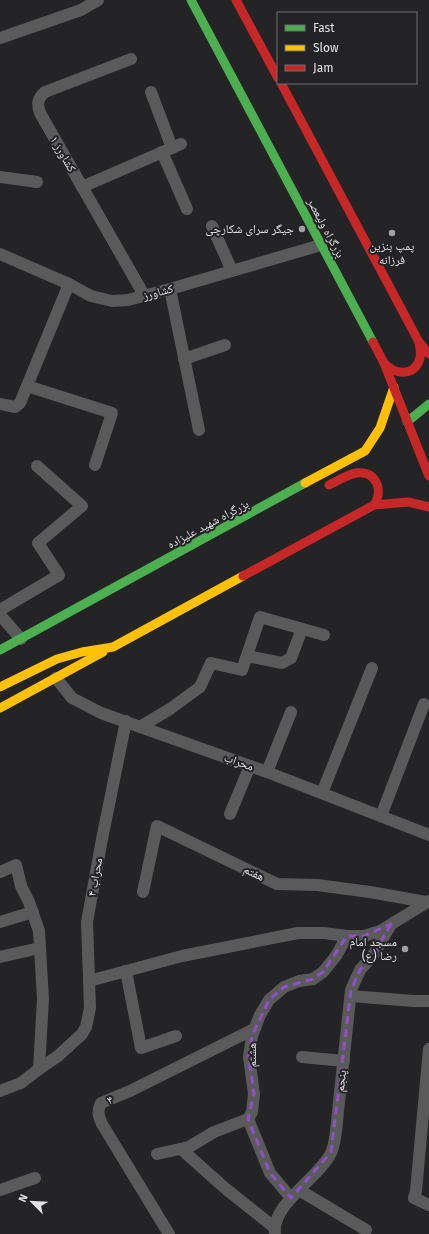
<svg xmlns="http://www.w3.org/2000/svg" width="429" height="1234" viewBox="0 0 429 1234" font-family="'Fira Sans','Noto Naskh Arabic',sans-serif">
  <style>
    .lines { fill: none; stroke-linecap: round; stroke-linejoin: round }
    .street { stroke: #5a5a5b; stroke-width: 12 }
    .fast { stroke: #4caf50; stroke-width: 9 }
    .slow { stroke: #ffc107; stroke-width: 9 }
    .jam { stroke: #c62828; stroke-width: 9 }
    .marked { fill: none; stroke: #9050c7; stroke-width: 3; stroke-dasharray: 8 5; stroke-linejoin: round }
    .poi-dot { fill: #a09fa2; stroke: #232226; stroke-width: 1.5 }
    .labels { text-anchor: middle; dominant-baseline: central; stroke-width: 4; stroke-linejoin: round; paint-order: stroke }
    .street-label { font-size: 12px; fill: #e2e2e5; stroke: #232226 }
    .poi-label { font-size: 12px; fill: #e2e2e5; stroke: #232226; text-anchor: end }
  </style>
  <rect width="100%" height="100%" fill="#242325"/>
  <g class="lines">
    <g class="street">
      <path d="M0,38l81,-28 17,-10"/>
      <path d="M131,59l-86,33c-8,7 -8,12 -5,21l104,182"/>
      <path d="M151,92l21,56"/>
      <path d="M162,152l25,57"/>
      <path d="M0,177l37,5"/>
      <path d="M82,187l99,-43"/>
      <path d="M212,226l20,45"/>
      <path d="M0,254l69,30 22,12 21,5 16,-1 42,-11 151,-44"/>
      <path d="M170,289l29,141"/>
      <path d="M184,359l41,-14"/>
      <path d="M27,386l85,27 -17,52"/>
      <path d="M0,404l15,3 5,-4 49,-119"/>
      <path d="M0,610l59,-35 -21,-32 44,-37 -45,-40"/>
      <path d="M0,615l21,24"/>
      <path d="M247,656l35,7 9,-5 11,-29"/>
      <path d="M56,678l16,20 29,15 166,59 162,63"/>
      <path d="M140,727l30,-18 30,-22 11,-24 31,7 18,-53 64,18"/>
      <path d="M267,772l24,-60"/>
      <path d="M322,793l50,-125"/>
      <path d="M230,814l20,-48"/>
      <path d="M381,816l43,-112"/>
      <path d="M0,872l16,-7 5,21 8,16 10,29 4,68 -4,70"/>
      <path d="M143,892l14,-66 120,58 40,1 53,7 56,10"/>
      <path d="M0,922l33,-10"/>
      <path d="M0,957l40,-9"/>
      <path d="M126,971l15,77 35,-12"/>
      <path d="M89,981l93,-25 116,-23h26l23,3h17l16,-5 49,-30"/>
      <path d="M351,996l62,5h16"/>
      <path d="M429,1049l-13,142 -2,7 15,7"/>
      <path d="M302,1057l42,4"/>
      <path d="M0,1091l21,-8 18,-14 19,-13 24,-22 4,-7 4,-19 -3,-86 15,-83 24,-118"/>
      <path d="M248,1119l22,54 21,25"/>
      <path d="M181,1149l45,40 49,39"/>
      <path d="M157,1154l32,-7 25,-15 34,-13 4,-7 2,-18 -5,-37 3,-21 8,-21 9,-15 15,-13 15,-6 14,-2 10,-7 13,-16 11,-20"/>
      <path d="M0,1190l35,-12"/>
      <path d="M299,1190l67,40"/>
      <path d="M169,1234l-67,-110c-4,-9 -5,-13 -1,-21l29,-12 124,-62"/>
      <path d="M275,1234c-4,-30 44,-56 56,-81 6,-13 6,-37 8,-51 4,-37 8,-75 12,-112l9,-20 14,-16 16,-28"/>
    </g>
    <g class="fast">
      <path d="M191,0l182,342"/>
      <path d="M407,422l22,-18"/>
      <path d="M0,650l305,-167"/>
    </g>
    <g class="slow">
      <path d="M305,483l60,-32 15,-23 14,-41"/>
      <path d="M0,687l57,-28 25,-7 31,-5 130,-71"/>
      <path d="M0,708l103,-56"/>
    </g>
    <g class="jam">
      <path d="M236,0l42,78"/>
      <path d="M281,83l138,259 10,12"/>
      <path d="M373,342l11,21 45,113"/>
      <path d="M384,363c11,12 31,14 36,-5 1,-5 0,-11 -1,-16"/>
      <path d="M329,485c9,-4 17,-10 27,-12 20,-3 28,17 18,32"/>
      <path d="M243,576l131,-71 34,-3 21,5"/>
    </g>
  </g>
  <path class="marked" d="M391,924l-17,30 -14,16 -9,20 -20,162 -40,46 -21,-25 -22,-54 6,-25 -5,-37 3,-21 17,-36 15,-13 29,-8 10,-7 24,-36h17z"/>
  <g class="poi-dot">
    <circle cx="302" cy="229" r="4"/>
    <circle cx="392" cy="233" r="4"/>
    <circle cx="405" cy="949" r="4"/>
  </g>
  <g class="labels">
    <g class="street-label">
      <text transform="translate(63 154) rotate(60)">کشاورز ۱</text>
      <text transform="translate(326 228) rotate(62)">بزرگراه ولیعصر</text>
      <text transform="translate(158 292) rotate(-15)">کشاورز</text>
      <text transform="translate(208 524) rotate(-28)">بزرگراه شهید علیزاده</text>
      <text transform="translate(239 762) rotate(20)">محراب</text>
      <text transform="translate(254 873) rotate(26)">هفتم</text>
      <text transform="translate(95 877) rotate(-80)">محراب ۴</text>
      <text transform="translate(252 1055) rotate(-90)">هشتم</text>
      <text transform="translate(341 1081) rotate(-84)">پنجم</text>
      <text transform="translate(110 1100) rotate(-23)">۴</text>
    </g>
    <g class="poi-label">
      <text x="294" y="229">جیگر سرای شکارچی</text>
      <text x="392" y="246" text-anchor="middle">پمپ بنزین<tspan x="392" dy="14">فرزانه</tspan></text>
      <text x="397" y="942">مسجد امام<tspan x="397" dy="14">رضا (ع)</tspan></text>
    </g>
  </g>
  <rect x="277" y="12" width="140" height="72" fill="#232226" stroke="#6f6f72"/>
  <rect x="285" y="25" width="20" height="6" fill="#4caf50" stroke="#6f6f72"/>
  <text x="313" y="32" font-size="12" fill="#e2e2e5">Fast</text>
  <rect x="285" y="45" width="20" height="6" fill="#ffc107" stroke="#6f6f72"/>
  <text x="313" y="52" font-size="12" fill="#e2e2e5">Slow</text>
  <rect x="285" y="65" width="20" height="6" fill="#c62828" stroke="#6f6f72"/>
  <text x="313" y="72" font-size="12" fill="#e2e2e5">Jam</text>
  <g transform="translate(32 1202) rotate(294)" stroke="#232226" stroke-width="3" paint-order="stroke">
  <path d="M0-3L7 15L0 10L-7 15Z" fill="#e2e2e5"/>
  <text y="-6" font-size="11" font-weight="bold" text-anchor="middle" fill="#e2e2e5">N</text>
  </g>
</svg>
